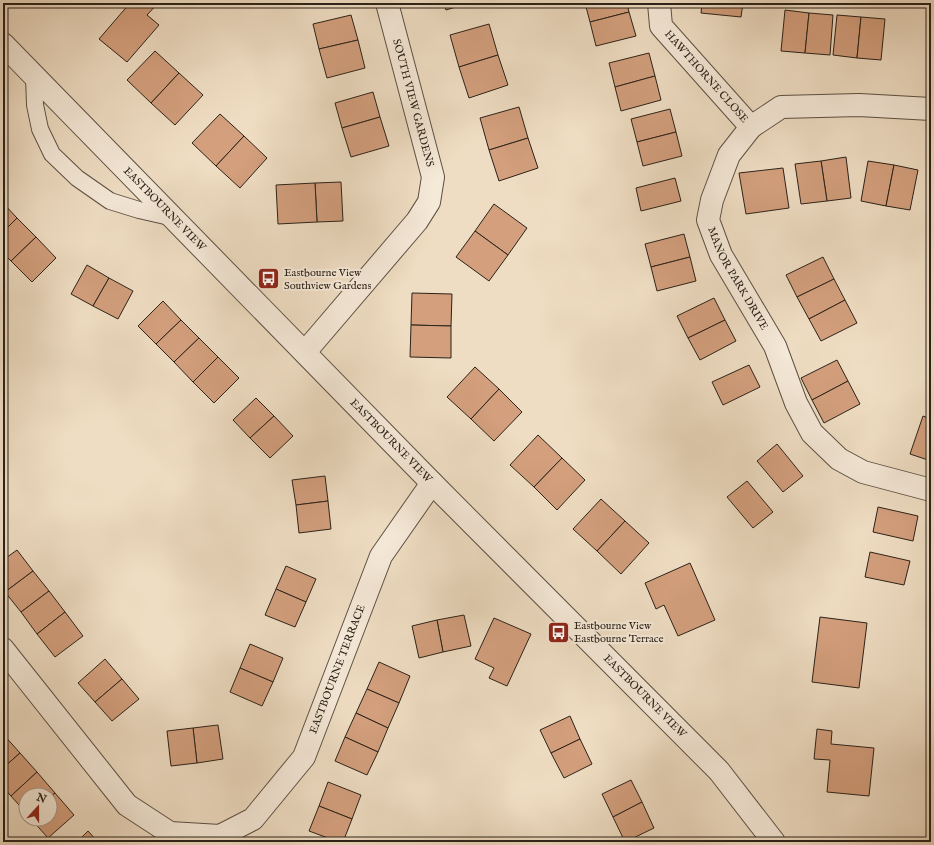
<svg xmlns="http://www.w3.org/2000/svg" width="934" height="845" viewBox="0 0 934 845" font-family="'IM FELL English',serif">
  <style>
    .building { fill: #d39f7d; stroke: #2b2219 }
    .lines { fill: none; stroke-linecap: round; stroke-linejoin: round }
    .service-casing { stroke: #5c5144; stroke-width: 18 }
    .minor-casing { stroke: #5c5144; stroke-width: 24 }
    .tertiary-casing { stroke: #5c5144; stroke-width: 24 }
    .service { stroke: #f5e9d8; stroke-width: 16 }
    .minor { stroke: #f5e9d8; stroke-width: 22 }
    .tertiary { stroke: #f5e9d8; stroke-width: 22 }
    .labels { text-anchor: middle; dominant-baseline: central; stroke-width: 4; stroke-linejoin: round; paint-order: stroke }
    .street-label { font-size: 11px; fill: #2b2219; stroke: #f5e9d8 }
    .poi-label { font-size: 11px; fill: #2b2219; stroke: #f5e9d8; text-anchor: start }
  </style>
  <rect width="100%" height="100%" fill="#efddc3"/>
  <filter id="stains"><feTurbulence type="fractalNoise" baseFrequency=".005" numOctaves="4"/><feColorMatrix values="0 0 0 0 .2 0 0 0 0 .09 0 0 0 0 .02 0 0 0 .5 -.17"/></filter>
  <radialGradient id="worn" r=".72"><stop offset=".6" stop-color="#630" stop-opacity="0"/><stop offset="1" stop-color="#630" stop-opacity=".3"/></radialGradient>
  <g class="building">
    <path d="M130,3h28l-11,12 12,10 -32,37 -28,-23z"/>
    <path d="M443,3h26l-23,7z"/>
    <path d="M585,3h42l2,9 -39,10z"/>
    <path d="M702,3h41l-2,14 -40,-4z"/>
    <path d="M785,10l24,3 -4,40 -24,-2z"/>
    <path d="M629,12l7,24 -40,10 -6,-24z"/>
    <path d="M809,13l24,2 -3,40 -25,-2z"/>
    <path d="M351,15l7,25 -39,9 -6,-25z"/>
    <path d="M837,15l24,2 -4,41 -24,-3z"/>
    <path d="M861,17l24,2 -4,41 -24,-2z"/>
    <path d="M489,24l9,31 -39,12 -9,-32z"/>
    <path d="M358,40l7,28 -38,10 -8,-29z"/>
    <path d="M155,51l24,22 -28,30 -24,-23z"/>
    <path d="M649,53l6,23 -40,11 -6,-24z"/>
    <path d="M498,55l10,30 -39,13 -10,-31z"/>
    <path d="M179,73l24,22 -28,30 -24,-22z"/>
    <path d="M655,76l6,24 -40,11 -6,-24z"/>
    <path d="M373,92l7,25 -38,11 -7,-25z"/>
    <path d="M519,107l9,31 -39,12 -9,-32z"/>
    <path d="M670,109l6,23 -39,10 -6,-23z"/>
    <path d="M220,114l24,22 -28,30 -24,-23z"/>
    <path d="M380,117l9,29 -38,11 -9,-29z"/>
    <path d="M676,132l6,24 -39,10 -6,-24z"/>
    <path d="M244,136l23,22 -27,30 -24,-22z"/>
    <path d="M528,138l10,30 -39,13 -10,-31z"/>
    <path d="M846,157l5,41 -24,3 -6,-40z"/>
    <path d="M821,161l6,40 -26,3 -6,-40z"/>
    <path d="M868,161l26,4 -8,41 -25,-5z"/>
    <path d="M894,165l24,5 -8,40 -24,-4z"/>
    <path d="M783,168l6,40 -43,6 -7,-41z"/>
    <path d="M675,178l6,23 -40,10 -5,-23z"/>
    <path d="M341,182l2,39 -26,1 -2,-39z"/>
    <path d="M315,183l2,39 -39,2 -2,-39z"/>
    <path d="M3,203l14,15 -14,14z"/>
    <path d="M494,204l33,24 -19,27 -33,-24z"/>
    <path d="M17,218l19,19 -25,24 -8,-8v-21z"/>
    <path d="M475,231l33,24 -19,26 -33,-24z"/>
    <path d="M684,234l6,23 -39,10 -6,-23z"/>
    <path d="M36,237l20,21 -24,24 -21,-21z"/>
    <path d="M690,257l6,24 -39,10 -6,-24z"/>
    <path d="M823,257l11,22 -37,18 -11,-22z"/>
    <path d="M87,265l22,13 -16,28 -22,-12z"/>
    <path d="M109,278l24,13 -15,28 -25,-13z"/>
    <path d="M834,279l11,21 -36,19 -12,-22z"/>
    <path d="M412,293l40,1 -1,32 -40,-1z"/>
    <path d="M714,298l11,22 -37,18 -11,-22z"/>
    <path d="M845,300l12,23 -36,18 -12,-22z"/>
    <path d="M163,301l18,19 -25,24 -18,-18z"/>
    <path d="M181,320l18,18 -25,24 -18,-18z"/>
    <path d="M725,320l11,21 -36,19 -12,-22z"/>
    <path d="M411,325l40,1v32l-41,-1z"/>
    <path d="M199,338l19,19 -25,25 -19,-20z"/>
    <path d="M218,357l21,21 -25,25 -21,-21z"/>
    <path d="M837,360l11,21 -36,19 -11,-22z"/>
    <path d="M749,365l11,22 -37,18 -11,-23z"/>
    <path d="M475,367l24,22 -28,30 -24,-22z"/>
    <path d="M848,381l12,23 -36,19 -12,-23z"/>
    <path d="M499,389l23,23 -28,29 -23,-22z"/>
    <path d="M256,398l18,18 -24,22 -17,-18z"/>
    <path d="M274,416l19,20 -23,22 -20,-20z"/>
    <path d="M923,416l8,3v42l-21,-7z"/>
    <path d="M538,435l24,23 -28,29 -24,-22z"/>
    <path d="M777,444l26,32 -20,16 -26,-31z"/>
    <path d="M562,458l23,22 -28,30 -23,-23z"/>
    <path d="M325,476l3,25 -32,4 -4,-25z"/>
    <path d="M747,481l26,31 -20,16 -26,-31z"/>
    <path d="M601,499l24,22 -28,30 -24,-22z"/>
    <path d="M328,501l3,28 -32,4 -3,-28z"/>
    <path d="M878,507l40,9 -5,25 -40,-9z"/>
    <path d="M625,521l24,22 -28,31 -24,-23z"/>
    <path d="M17,550l16,21 -28,21 -2,-3v-29z"/>
    <path d="M870,552l40,9 -6,24 -39,-8z"/>
    <path d="M690,563l25,57 -37,16 -14,-31 -8,4 -11,-26z"/>
    <path d="M286,566l30,13 -10,23 -30,-13z"/>
    <path d="M33,571l16,20 -28,21 -16,-20z"/>
    <path d="M276,589l30,13 -11,25 -30,-12z"/>
    <path d="M49,591l16,21 -28,22 -16,-22z"/>
    <path d="M65,612l18,24 -28,21 -18,-23z"/>
    <path d="M464,615l7,31 -28,6 -6,-32z"/>
    <path d="M820,617l47,6 -8,65 -47,-6z"/>
    <path d="M494,618l37,16 -24,52 -18,-8 5,-10 -19,-9z"/>
    <path d="M437,620l6,32 -24,6 -7,-32z"/>
    <path d="M250,644l33,14 -10,24 -33,-14z"/>
    <path d="M105,659l17,20 -27,23 -17,-19z"/>
    <path d="M379,662l31,14 -11,27 -32,-14z"/>
    <path d="M240,668l33,14 -11,24 -32,-14z"/>
    <path d="M122,679l17,20 -27,22 -17,-19z"/>
    <path d="M367,689l32,14 -11,25 -32,-15z"/>
    <path d="M356,713l32,15 -10,24 -33,-15z"/>
    <path d="M570,716l10,23 -29,14 -11,-23z"/>
    <path d="M218,725l5,34 -26,4 -4,-35z"/>
    <path d="M193,728l4,35 -26,3 -4,-35z"/>
    <path d="M817,729l15,2 -1,13 43,4 -5,48 -42,-4 3,-32 -16,-1z"/>
    <path d="M3,734l17,19 -17,15z"/>
    <path d="M345,737l33,15 -11,23 -32,-14z"/>
    <path d="M580,739l12,25 -28,14 -13,-25z"/>
    <path d="M20,753l17,19 -26,24 -8,-9v-19z"/>
    <path d="M37,772l18,21 -5,4v-2h-24v18l-15,-17z"/>
    <path d="M631,780l11,22 -29,15 -11,-23z"/>
    <path d="M328,782l33,13 -9,24 -33,-13z"/>
    <path d="M55,793l19,22 -26,23 -17,-19h19v-22z"/>
    <path d="M642,802l12,26 -29,14 -12,-25z"/>
    <path d="M319,806l33,13 -9,23h-4l-30,-11z"/>
    <path d="M88,831l10,11h-21z"/>
  </g>
  <g class="lines">
    <defs>
      <path id="service" d="M34,76l1,29 5,24 12,25 25,24 33,23 29,9 35,8"/>
      <g id="minor">
        <path id="s1" d="M659,3l2,23 90,101"/>
        <path id="s2" d="M931,109l-72,-4 -78,2 -30,20 -22,28 -17,45 -4,20 13,35 54,91 21,57 16,30 27,26 24,13 68,18"/>
        <path d="M305,352l112,-131 12,-19 4,-25 -46,-174"/>
        <path id="s3" d="M3,649l124,156 43,28 50,3 33,-17 51,-62 77,-201 51,-73"/>
      </g>
      <g id="tertiary">
        <path id="s4" d="M3,44l429,439 287,288 55,71"/>
      </g>
    </defs>
    <use href="#service" class="service-casing"/>
    <use href="#minor" class="minor-casing"/>
    <use href="#tertiary" class="tertiary-casing"/>
    <use href="#service" class="service"/>
    <use href="#minor" class="minor"/>
    <use href="#tertiary" class="tertiary"/>
  </g>
  <defs>
    <symbol id="bus-square" viewBox="-11 -11 22 22"><rect x="-9" y="-9" width="18" height="18" rx="4" fill="#8f2418" stroke="#f5e9d8"/><path d="M-5-6H5V4H4V6H2V4H-2V6H-4V4H-5ZM-3.5-4V0h7V-4ZM-3.5 1.2v1.5H-2V1.2ZM2 1.2v1.5H3.5V1.2Z" fill="#fff"/></symbol>
  </defs>
  <g fill-rule="evenodd">
    <use href="#bus-square" x="256" y="266" width="25" height="25"/>
    <use href="#bus-square" x="546" y="620" width="25" height="25"/>
  </g>
  <g class="labels">
    <g class="street-label">
      <text stroke="none"><textPath href="#s1" startOffset="91">HAWTHORNE CLOSE</textPath></text>
      <text transform="translate(413 103) rotate(75)">SOUTH VIEW GARDENS</text>
      <text stroke="none"><textPath href="#s4" startOffset="231">EASTBOURNE VIEW</textPath></text>
      <text stroke="none"><textPath href="#s2" startOffset="356">MANOR PARK DRIVE</textPath></text>
      <text stroke="none"><textPath href="#s4" startOffset="555">EASTBOURNE VIEW</textPath></text>
      <text stroke="none"><textPath href="#s3" startOffset="512">EASTBOURNE TERRACE</textPath></text>
      <text stroke="none"><textPath href="#s4" startOffset="915">EASTBOURNE VIEW</textPath></text>
    </g>
    <g class="poi-label">
      <text x="284" y="273">Eastbourne View<tspan x="284" dy="13">Southview Gardens</tspan></text>
      <text x="574" y="626">Eastbourne View<tspan x="574" dy="13">Eastbourne Terrace</tspan></text>
    </g>
  </g>
  <rect width="934" height="845" fill="none" stroke="#efddc3" stroke-width="16"/>
  <rect x="4" y="4" width="926" height="837" fill="none" stroke="#2b2219" stroke-width="2"/>
  <rect x="8" y="8" width="918" height="829" fill="none" stroke="#2b2219"/>
  <g transform="translate(38 807) rotate(21)"><circle r="19" fill="#f5e9d8" stroke="#a4998c"/>
  <path d="M0-3L7 15L0 10L-7 15Z" fill="#8f2418"/>
  <text y="-6" font-size="11" font-weight="bold" text-anchor="middle" fill="#2b2219">N</text>
  </g>
  <rect width="100%" height="100%" filter="url(#stains)"/>
  <rect width="100%" height="100%" fill="url(#worn)"/>
</svg>
